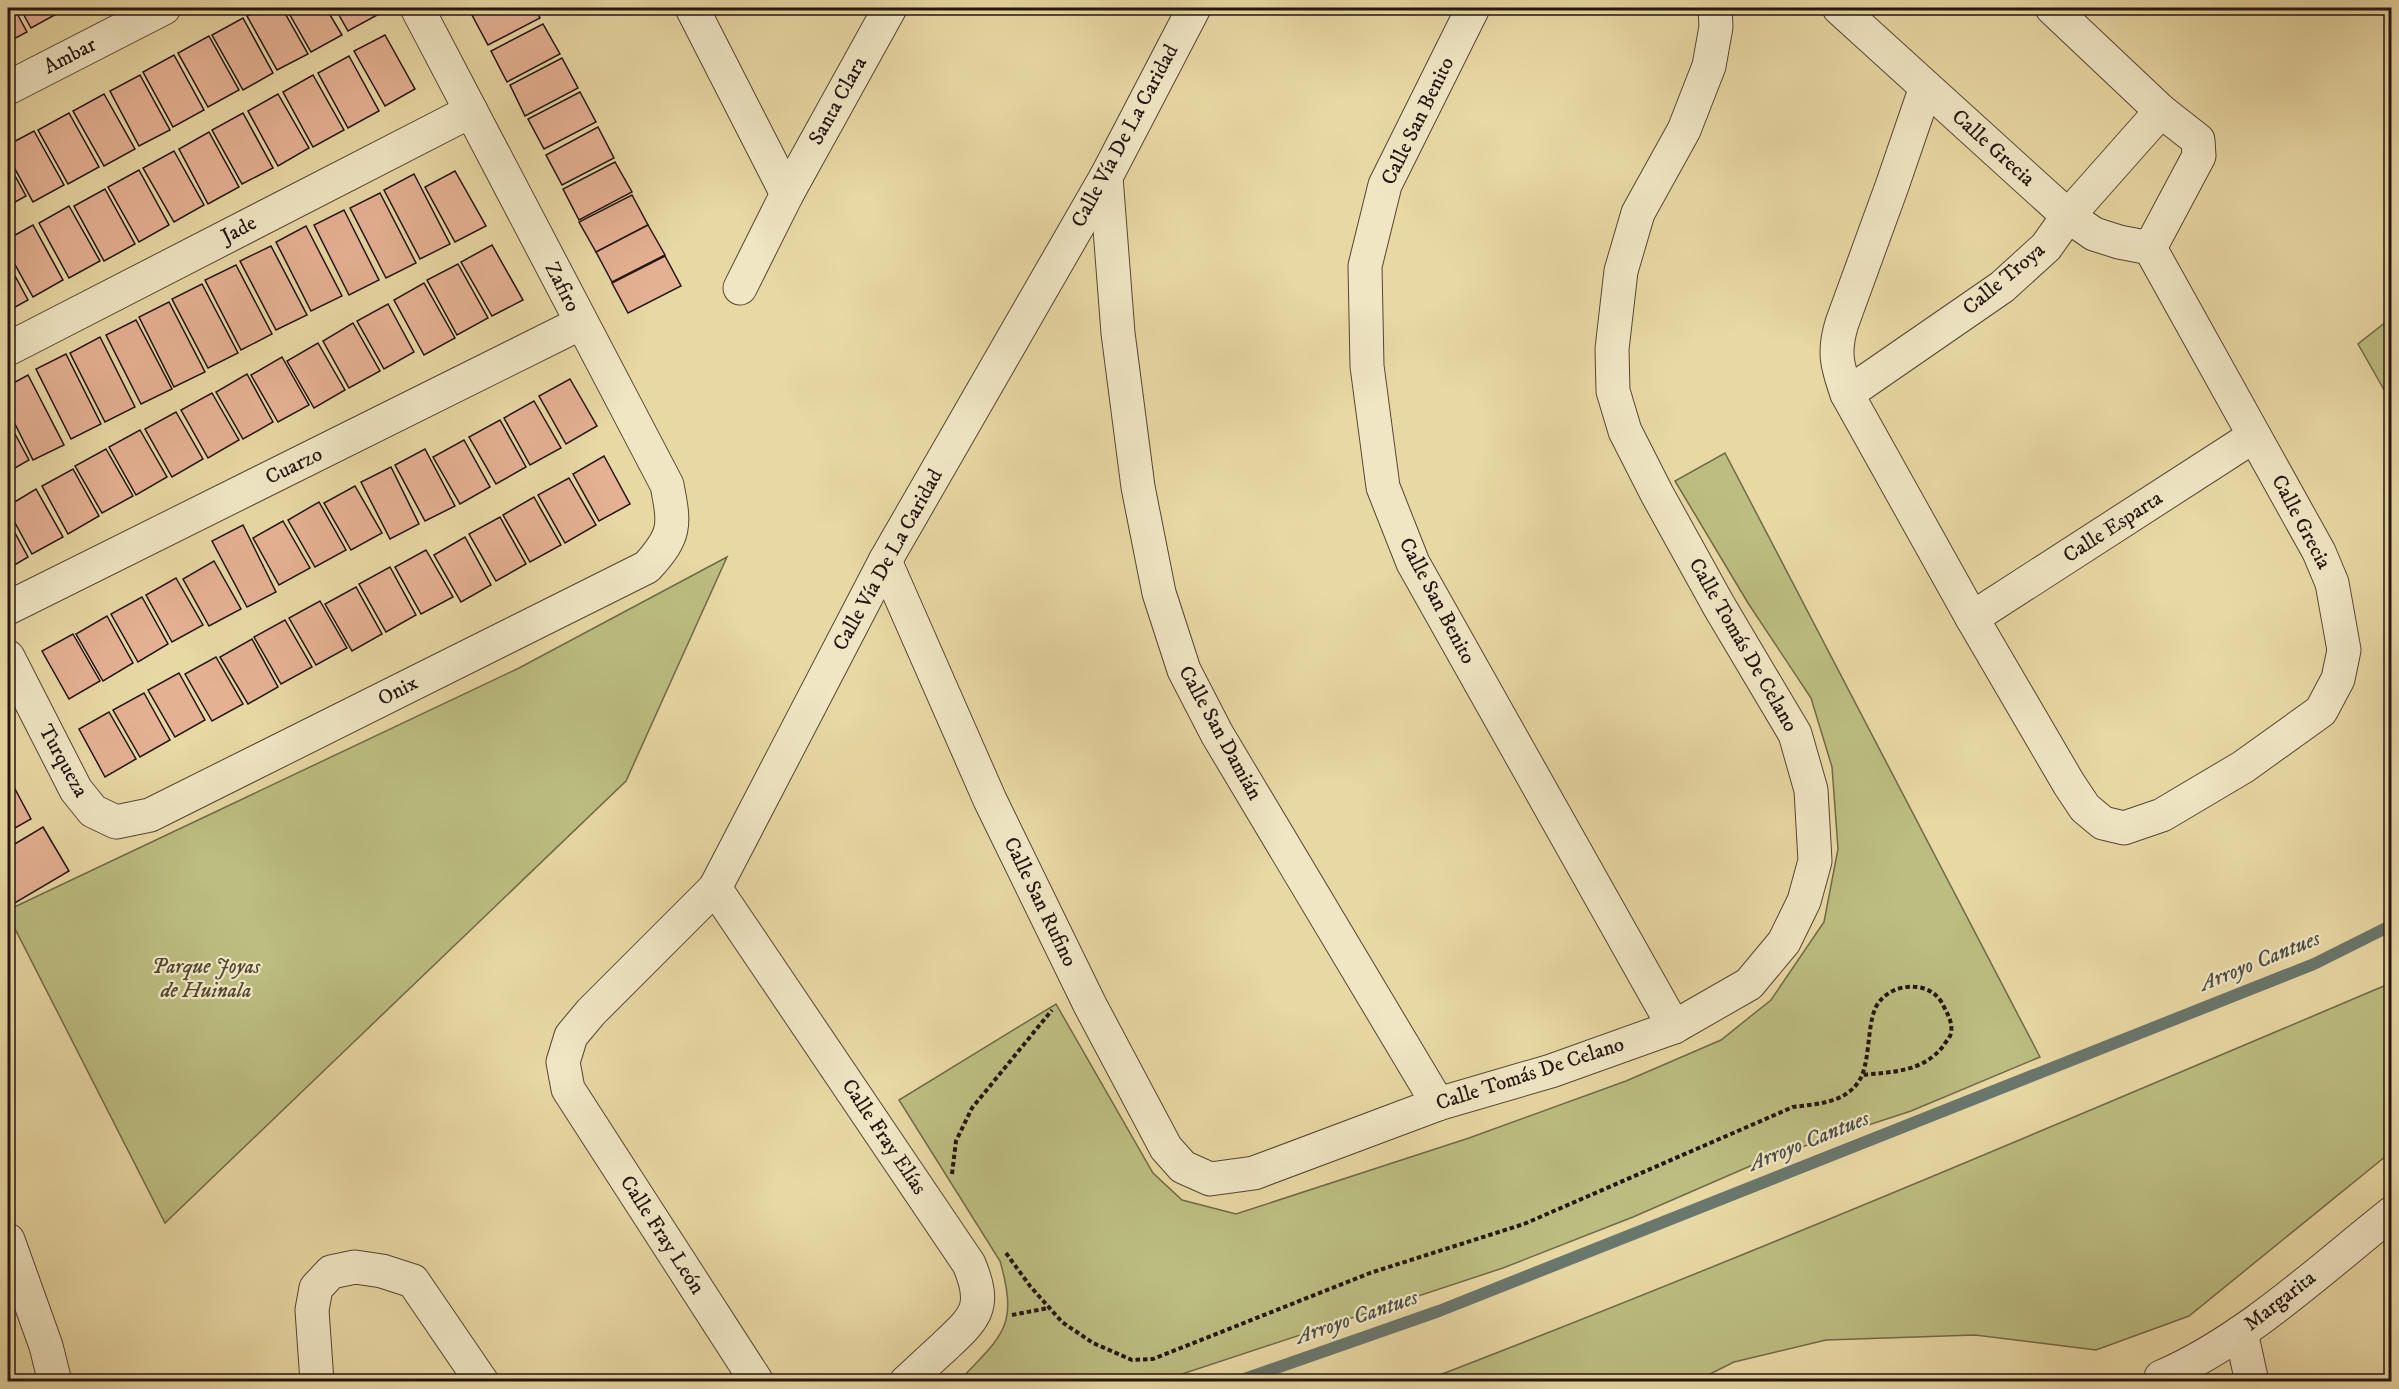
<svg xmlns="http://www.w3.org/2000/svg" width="2399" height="1389" viewBox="0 0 2399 1389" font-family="'IM FELL DW Pica',serif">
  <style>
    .green { fill: #bcbd81; stroke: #706948; stroke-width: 1.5 }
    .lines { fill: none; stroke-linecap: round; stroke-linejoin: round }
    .stream { stroke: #69776d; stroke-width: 12 }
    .building { fill: #e5b193; stroke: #231510; stroke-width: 1.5 }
    .minor-casing { stroke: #544635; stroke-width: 35 }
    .path { stroke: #231510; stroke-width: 4; stroke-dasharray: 4.5 3; stroke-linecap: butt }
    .minor { stroke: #f0e6c4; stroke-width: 33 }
    .labels { text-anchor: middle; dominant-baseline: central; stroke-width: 4.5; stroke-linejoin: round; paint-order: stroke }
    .street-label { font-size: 21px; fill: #231510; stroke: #f0e6c4 }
    .park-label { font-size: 21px; font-style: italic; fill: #514732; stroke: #f0e6c4 }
    .water-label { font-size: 22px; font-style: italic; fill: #4c4e46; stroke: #f0e6c4 }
  </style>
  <rect width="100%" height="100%" fill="#e8d8a4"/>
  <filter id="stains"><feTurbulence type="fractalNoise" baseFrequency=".00333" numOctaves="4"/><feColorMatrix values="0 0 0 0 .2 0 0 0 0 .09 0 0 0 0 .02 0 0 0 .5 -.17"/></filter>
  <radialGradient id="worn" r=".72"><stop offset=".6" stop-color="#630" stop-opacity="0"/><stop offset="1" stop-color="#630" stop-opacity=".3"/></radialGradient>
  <g class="green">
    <path d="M2391,318v84l-33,-58z"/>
    <path d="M1725,453l315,604 -129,54 -140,46 -138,60 -130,51 -342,113h-202c43,-46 60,-53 41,-120l-101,-161 157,-96 97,169 29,27 54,14 233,-76 157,-57 95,-41 50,-40 53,-78 14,-73 -6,-82 -21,-69 -63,-95 -73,-122z"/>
    <path d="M727,557l-101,224 -461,442 -157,-308v-5l511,-242z"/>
    <path d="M2391,983v169l-202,164 -93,34 -121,-15 -149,5 -92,22 -38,19h-272c325,-125 646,-262 967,-398z"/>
  </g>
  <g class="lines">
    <path class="stream" d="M1236,1382l203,-71 875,-347 78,-39"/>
  </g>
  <g class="building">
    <path d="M8,8h6l13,24 -19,10z"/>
    <path d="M20,8h40l2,3 -31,17z"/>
    <path d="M262,8h20l26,46 -31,16 -30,-54z"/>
    <path d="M286,8h40l16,27 -31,17z"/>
    <path d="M335,8h40l4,6 -31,17z"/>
    <path d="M486,8h49l5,10 -52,27 -16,-30z"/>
    <path d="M243,18l30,55 -30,17 -31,-55z"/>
    <path d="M543,24l17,30 -53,28 -16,-31z"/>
    <path d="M385,35l30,54 -30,17 -31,-55z"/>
    <path d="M209,36l30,54 -31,17 -30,-54z"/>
    <path d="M174,55l30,55 -31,17 -30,-55z"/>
    <path d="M349,56l30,55 -31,17 -30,-55z"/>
    <path d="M562,58l16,30 -53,28 -15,-31z"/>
    <path d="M140,75l30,55 -31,16 -29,-55z"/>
    <path d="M313,75l31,55 -31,17 -30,-55z"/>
    <path d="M580,92l16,30 -52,27 -16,-30z"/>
    <path d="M104,94l31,55 -31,17 -31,-55z"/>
    <path d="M278,94l31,54 -31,18 -30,-55z"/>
    <path d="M69,113l30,54 -31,17 -30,-54z"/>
    <path d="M243,113l30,55 -31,16 -30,-54z"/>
    <path d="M598,127l16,31 -52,27 -16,-30z"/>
    <path d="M34,131l30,54 -31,17 -25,-46v-11z"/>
    <path d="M209,132l30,55 -31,17 -29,-55z"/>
    <path d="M174,151l30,54 -30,17 -31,-54z"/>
    <path d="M615,162l17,30 -53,28 -16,-31z"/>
    <path d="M8,163l18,33 -18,10z"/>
    <path d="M139,170l30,55 -30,17 -31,-55z"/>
    <path d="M455,171l31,55 -31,16 -30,-55z"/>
    <path d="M414,174l36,70 -30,15 -36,-69z"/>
    <path d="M105,189l30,55 -31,17 -30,-55z"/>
    <path d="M380,193l36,70 -30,15 -36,-70z"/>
    <path d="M632,195l16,30 -52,27 -17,-30z"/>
    <path d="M69,206l31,55 -31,17 -30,-55z"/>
    <path d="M344,210l35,70 -30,15 -35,-70z"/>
    <path d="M33,225l30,55 -30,17 -25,-45v-13z"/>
    <path d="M648,225l17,30 -53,27 -16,-30z"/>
    <path d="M306,226l36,70 -31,15 -35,-69z"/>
    <path d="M492,245l31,55 -31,16 -31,-54z"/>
    <path d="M271,246l36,69 -31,15 -36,-69z"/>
    <path d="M665,256l16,30 -53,27 -16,-30z"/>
    <path d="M8,263l20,37 -20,11z"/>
    <path d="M458,264l30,54 -31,17 -30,-55z"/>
    <path d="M236,265l36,69 -31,16 -36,-70z"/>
    <path d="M424,283l31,55 -31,17 -30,-55z"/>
    <path d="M202,284l36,69 -30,15 -36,-69z"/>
    <path d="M169,302l36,70 -31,15 -35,-70z"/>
    <path d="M388,304l26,48 -30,17 -27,-48z"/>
    <path d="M136,320l36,69 -31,15 -35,-69z"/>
    <path d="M353,323l27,48 -31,17 -26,-47z"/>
    <path d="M100,337l35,70 -30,15 -35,-69z"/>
    <path d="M318,343l27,47 -31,18 -27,-47z"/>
    <path d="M66,354l35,70 -30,15 -35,-70z"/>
    <path d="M282,357l27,48 -31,17 -27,-47z"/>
    <path d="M247,374l26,48 -30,17 -27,-47z"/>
    <path d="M28,375l36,70 -31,15 -25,-50v-24z"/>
    <path d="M570,379l27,47 -31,18 -27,-48z"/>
    <path d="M212,393l27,47 -31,18 -27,-48z"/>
    <path d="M534,401l27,47 -31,17 -26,-47z"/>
    <path d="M176,412l27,47 -31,18 -27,-48z"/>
    <path d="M500,420l26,47 -30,17 -27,-47z"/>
    <path d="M8,421l21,39 -21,12z"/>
    <path d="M140,430l27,47 -31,18 -27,-48z"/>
    <path d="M464,440l26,47 -30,17 -27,-47z"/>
    <path d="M106,449l27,47 -31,17 -27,-47z"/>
    <path d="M425,449l30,57 -30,15 -30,-56z"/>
    <path d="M604,456l26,48 -31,17 -26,-47z"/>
    <path d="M391,467l28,57 -29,15 -29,-57z"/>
    <path d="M73,469l26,47 -31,18 -26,-48z"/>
    <path d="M569,478l27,47 -31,18 -27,-48z"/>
    <path d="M355,486l27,47 -31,17 -27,-47z"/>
    <path d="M36,489l27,48 -31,17 -24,-44v-4z"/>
    <path d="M534,497l27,48 -31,17 -27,-47z"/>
    <path d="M319,502l27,48 -31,17 -27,-47z"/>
    <path d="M500,517l26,47 -30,17 -27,-47z"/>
    <path d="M8,520l20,37 -20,12z"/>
    <path d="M283,521l27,47 -31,17 -26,-47z"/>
    <path d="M243,525l33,67 -29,15 -35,-66z"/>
    <path d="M465,537l26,48 -30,17 -27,-47z"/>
    <path d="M426,550l27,47 -32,17 -26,-47z"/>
    <path d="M214,561l27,48 -32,17 -26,-47z"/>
    <path d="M390,567l26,48 -30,17 -27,-48z"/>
    <path d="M176,578l27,47 -31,17 -26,-47z"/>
    <path d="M356,587l26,47 -30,17 -27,-47z"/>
    <path d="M142,597l26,47 -30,18 -27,-48z"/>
    <path d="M320,601l27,47 -31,17 -27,-47z"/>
    <path d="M107,616l26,47 -30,18 -27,-47z"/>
    <path d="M285,620l27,47 -31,17 -27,-47z"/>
    <path d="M73,634l27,47 -31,18 -27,-48z"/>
    <path d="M252,639l26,48 -30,17 -28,-47z"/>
    <path d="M216,657l27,47 -31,17 -27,-47z"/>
    <path d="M179,673l26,47 -30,17 -27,-47z"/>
    <path d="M144,693l26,47 -30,17 -27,-47z"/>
    <path d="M109,712l27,47 -31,18 -26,-48z"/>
    <path d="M15,789l16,30 -23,13v-39z"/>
    <path d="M43,827l26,44 -61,36v-59z"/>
  </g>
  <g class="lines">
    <defs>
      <g id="minor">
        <path d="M692,8l95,186"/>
        <path d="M1473,8l-88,177 -20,81 2,100 16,121 30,76 261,464"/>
        <path d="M1839,8l229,208 26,18 25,8 31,6 169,304 13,31 12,67 -6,29 -17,32 -78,56 -81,48 -38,13 -21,-5 -18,-15 -16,-24 -97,-166 -125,-224c-10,-28 -14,-42 -5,-71l50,-137 34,-99"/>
        <path d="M2052,8l109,103 37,29 1,16 -49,92"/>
        <path d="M8,88l156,-80"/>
        <path d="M1106,177l12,156 20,154 21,106 25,77 33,64 221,370"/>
        <path d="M740,288l47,-94 103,-186"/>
        <path d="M8,349l463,-238"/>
        <path d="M1847,394l155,-107 44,-40 22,-31 93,-105"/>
        <path d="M885,561l105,239 100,205 76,143 17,19 27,12 44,-6 184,-69 113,-33 123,-44 75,-43 35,-42 20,-41 11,-40 -4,-71 -16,-56 -76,-128 -62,-112 -32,-63 -12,-40 -1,-42 9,-78 17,-58 46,-83 25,-64 7,-39 -1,-19"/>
        <path d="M8,608l573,-285"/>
        <path d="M1972,618l282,-182"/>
        <path d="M8,657l68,133 17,21 23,11 34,-7 497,-248c29,-32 28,-41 20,-82l-250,-477"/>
        <path d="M715,888l254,376c18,43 7,53 -24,82 -13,12 -26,24 -39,36"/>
        <path d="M8,1240l38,106 9,36"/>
        <path d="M2241,1332l11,50"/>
        <path d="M2161,1377c84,-36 159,-107 231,-164"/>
        <path d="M317,1382l-5,-72 4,-22 15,-16 24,-5 27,4 31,10 69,101"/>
        <path d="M757,1382l-189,-293 -5,-27 8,-26 20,-24 124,-124 170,-327 221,-384 88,-169"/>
      </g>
    </defs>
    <use href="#minor" class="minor-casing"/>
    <g class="path">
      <path d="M952,1174l4,-33 16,-33 80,-98"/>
      <path d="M1006,1253l24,33 32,36 31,21 39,17 21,-1 217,-86 154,-49 269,-117c24,-3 52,-4 66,-26 11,-17 8,-53 16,-72 11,-26 53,-31 67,-6 5,10 11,19 9,30 -1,5 -5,8 -7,12 -20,27 -52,27 -83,30"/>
      <path d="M1012,1315l36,-7"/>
    </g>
    <use href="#minor" class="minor"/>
  </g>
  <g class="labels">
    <g class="street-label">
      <text transform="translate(70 56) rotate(-27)">Ambar</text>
      <text transform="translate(838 101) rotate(-61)">Santa Clara</text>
      <text transform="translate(1418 121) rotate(-64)">Calle San Benito</text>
      <text transform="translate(1125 136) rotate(-62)">Calle Vía De La Caridad</text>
      <text transform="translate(1993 148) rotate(42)">Calle Grecia</text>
      <text transform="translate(239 230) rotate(-27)">Jade</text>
      <text transform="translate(2004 279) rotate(-40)">Calle Troya</text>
      <text transform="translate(562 287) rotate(63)">Zafiro</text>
      <text transform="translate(294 466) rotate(-26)">Cuarzo</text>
      <text transform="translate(2301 522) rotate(62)">Calle Grecia</text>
      <text transform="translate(2113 527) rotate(-33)">Calle Esparta</text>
      <text transform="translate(888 560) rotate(-61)">Calle Vía De La Caridad</text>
      <text transform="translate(1437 601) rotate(62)">Calle San Benito</text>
      <text transform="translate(1743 645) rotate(60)">Calle Tomás De Celano</text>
      <text transform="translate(398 691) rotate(-27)">Onix</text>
      <text transform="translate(1220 733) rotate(61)">Calle San Damián</text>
      <text transform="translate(63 761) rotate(61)">Turqueza</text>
      <text transform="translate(1040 902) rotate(64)">Calle San Rufino</text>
      <text transform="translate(1530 1074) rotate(-18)">Calle Tomás De Celano</text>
      <text transform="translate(884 1137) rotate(56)">Calle Fray Elías</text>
      <text transform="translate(662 1235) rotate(57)">Calle Fray León</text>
      <text transform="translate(2280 1301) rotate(-38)">Margarita</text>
    </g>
    <g class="park-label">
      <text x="206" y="967">Parque Joyas<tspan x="206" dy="24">de Huinala</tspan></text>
    </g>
    <g class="water-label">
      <text transform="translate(2260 961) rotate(-22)">Arroyo Cantues</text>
      <text transform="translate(1809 1141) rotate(-22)">Arroyo Cantues</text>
      <text transform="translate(1357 1317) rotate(-19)">Arroyo Cantues</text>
    </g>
  </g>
  <rect width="2399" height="1389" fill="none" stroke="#e8d8a4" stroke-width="30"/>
  <rect x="9" y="9" width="2381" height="1371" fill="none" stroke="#231510" stroke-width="3"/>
  <rect x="15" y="15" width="2369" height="1359" fill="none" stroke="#231510" stroke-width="1.5"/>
  <rect width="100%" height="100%" filter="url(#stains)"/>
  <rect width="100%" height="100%" fill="url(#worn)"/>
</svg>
